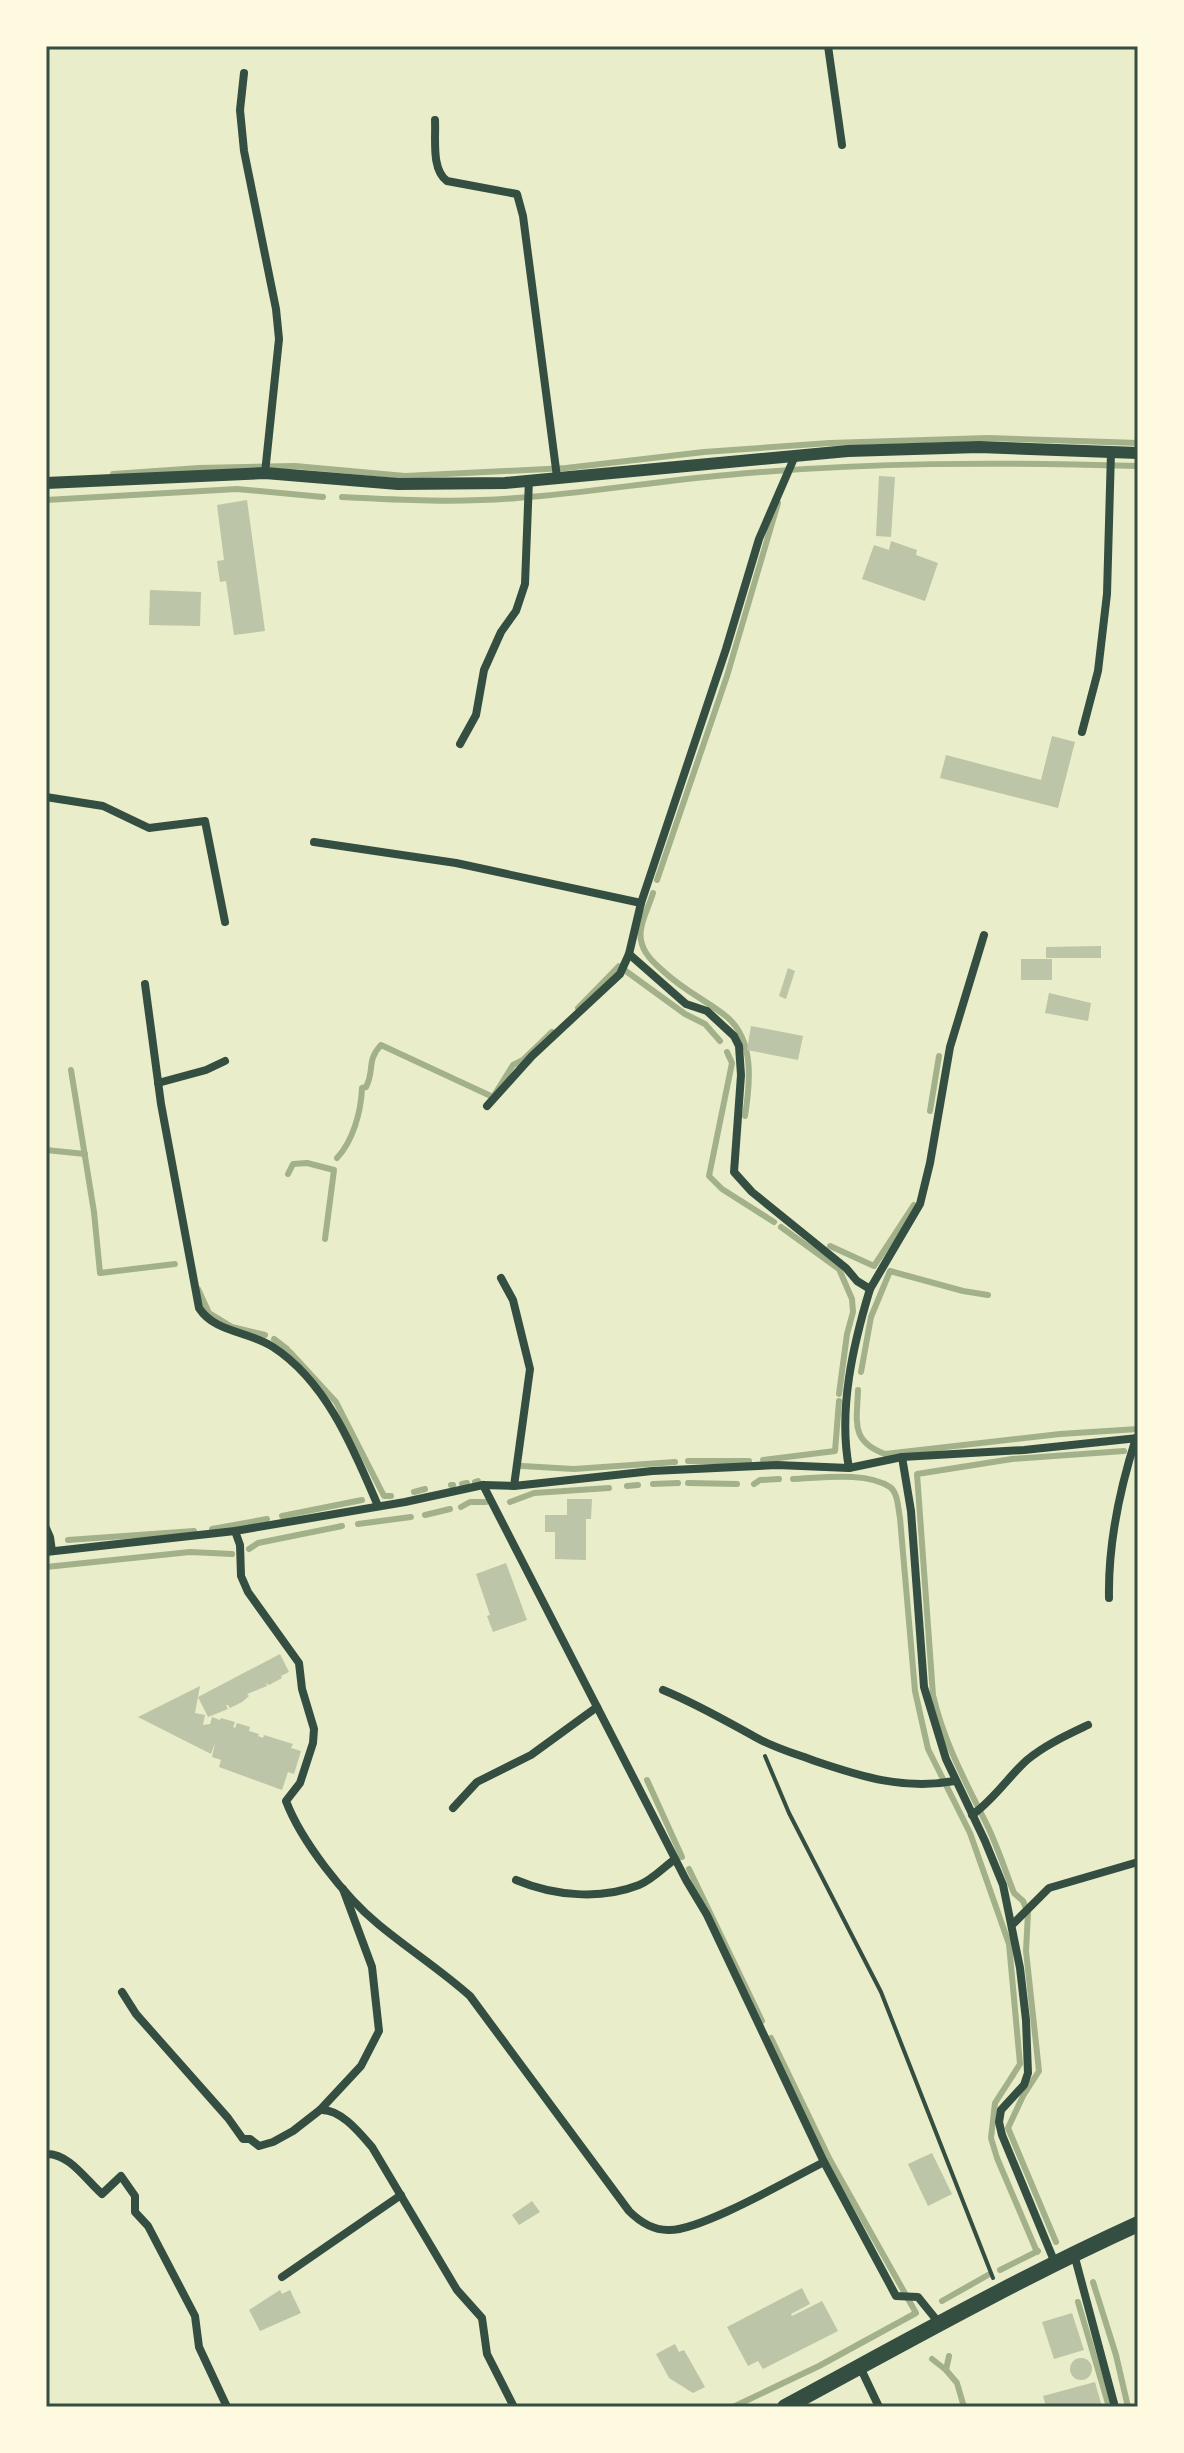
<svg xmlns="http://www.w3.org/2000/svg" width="1184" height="2453" viewBox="0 0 1184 2453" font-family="'DM Sans',sans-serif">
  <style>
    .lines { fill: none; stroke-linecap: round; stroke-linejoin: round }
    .stream { stroke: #a3b18a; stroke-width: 6 }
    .building { fill: #bcc5a7 }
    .path { stroke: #344e41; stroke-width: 4 }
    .minor { stroke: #344e41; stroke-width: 8 }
    .tertiary { stroke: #344e41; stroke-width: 12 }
    .primary { stroke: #344e41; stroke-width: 16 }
    .neatline { fill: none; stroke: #344e41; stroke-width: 3 }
  </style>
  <rect width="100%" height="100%" fill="#e9edc9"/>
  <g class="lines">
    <g class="stream">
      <path d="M113,474l86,-6 96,-2 110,10 161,-8 138,-16 126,-9 158,-5 150,5"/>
      <path d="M342,497c58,3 117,6 175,1 70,-5 140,-17 210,-23 137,-13 274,-13 411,-9"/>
      <path d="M46,500l191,-11 86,8"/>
      <path d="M657,880l70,-204 51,-173"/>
      <path d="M653,893c-4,14 -15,33 -12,47 2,13 12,22 21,30 22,21 44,30 65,47 28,24 23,67 18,99"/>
      <path d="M578,1008l41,-42 66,48 20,10 15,17"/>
      <path d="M727,1052l5,11 -23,113 13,13 52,33"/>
      <path d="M71,1070l23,142 6,61 75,-9"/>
      <path d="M930,1111l9,-55"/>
      <path d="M46,1150l39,4"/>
      <path d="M337,1158c16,-17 24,-46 25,-70l4,-1c9,-17 0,-26 15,-42l112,52 20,-32 10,-5 29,-28"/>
      <path d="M288,1174l5,-10 14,-1 27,7 -9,69"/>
      <path d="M781,1227l58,42 13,30 1,13 -6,22 -8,60"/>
      <path d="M830,1246l44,20 40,-61"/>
      <path d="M198,1289l11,24 23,14 33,8"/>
      <path d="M274,1339l13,10"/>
      <path d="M290,1352l46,50 48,94h7"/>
      <path d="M861,1372l10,-55 19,-46 73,20 25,4"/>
      <path d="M858,1390c-1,32 -8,51 27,64l175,-20 78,-5"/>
      <path d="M763,1460l72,-9 4,-50"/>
      <path d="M688,1461h61"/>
      <path d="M522,1466l52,3 101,-7"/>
      <path d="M793,1479c28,-1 73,-8 97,8 8,6 8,21 10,31l15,173 13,58 42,84 39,111 11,120 -25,39 -4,35 6,20 40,94"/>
      <path d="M475,1482l3,-1"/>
      <path d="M688,1483l49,1"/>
      <path d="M462,1484l5,-1"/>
      <path d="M653,1484l25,-1"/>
      <path d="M754,1484l6,-4 19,-1"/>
      <path d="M451,1485h2"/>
      <path d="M627,1486l11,-1"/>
      <path d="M414,1492l11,-3"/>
      <path d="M510,1502l24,-9 75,-5"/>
      <path d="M461,1507l9,-5h16"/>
      <path d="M425,1515l25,-6"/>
      <path d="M282,1516l80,-16"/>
      <path d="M358,1524l53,-7"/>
      <path d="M212,1529l55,-10"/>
      <path d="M68,1540l126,-9"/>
      <path d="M249,1549l9,-6 84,-17"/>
      <path d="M46,1567l144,-15 42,2"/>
      <path d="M647,1780l35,77"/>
      <path d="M689,1869l73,152"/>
      <path d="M1056,2242l-48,-114 15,-32 16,-25 -13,-120 2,-38 -5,-12 -9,-8c-10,-25 -18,-52 -31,-76 -20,-40 -40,-78 -50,-122l-16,-221 95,-15 112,-8"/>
      <path d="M1000,2270l38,-19"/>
      <path d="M1093,2282l23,73 12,52"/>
      <path d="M942,2301l46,-26"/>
      <path d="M1078,2302l31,105"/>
      <path d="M949,2356l-3,14 11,13 7,24"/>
      <path d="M932,2359l14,11"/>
      <path d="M733,2407l86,-41 97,-53 -86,-153 -59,-122"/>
    </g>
  </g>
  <g class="building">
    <path d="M879,476l16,1 -4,60 -15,-1z"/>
    <path d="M247,500l18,131 -31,4 -8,-54 -6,1 -3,-21 7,-1 -7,-55z"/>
    <path d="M891,541l26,9 -1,5 22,8 -13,38 -63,-22 12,-34 15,5z"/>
    <path d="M150,590l51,2 -1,34 -51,-1z"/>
    <path d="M1052,736l23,6 -17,66 -118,-30 6,-23 95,25z"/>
    <path d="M1101,946v12h-55v-11z"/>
    <rect x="1021" y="959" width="31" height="21"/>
    <path d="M788,968l7,3 -9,28 -7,-3z"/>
    <path d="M1049,993l42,10 -3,18 -43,-8z"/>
    <path d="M751,1026l52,10 -5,24 -51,-10z"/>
    <path d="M567,1499h25l-1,20h-5v41l-31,-1v-27h-10v-17h22z"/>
    <path d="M506,1563l21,57 -34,12 -6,-16 3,-1 -14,-41z"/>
    <path d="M280,1654l9,18 -8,4 1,2 -13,7 -3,-2 1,3 -20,8 2,2 -7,6 -12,6 -2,-3h-2l2,4 -20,8 -10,-20z"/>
    <path d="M200,1686l-5,27 10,2 -2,10 7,-1 2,-7 8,3 1,-2 14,4 -2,5 2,1 2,-5 13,4 -1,4 10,3 -1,2 5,2 1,-3 29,9 -2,4 10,3 -7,23 -6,-2 -6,18 -63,-23 2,-7 -9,-3 3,-14 -4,11 -73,-37z"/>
    <path d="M932,2153l20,41 -24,12 -20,-42z"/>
    <path d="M532,2201l8,11 -21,13 -7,-10z"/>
    <path d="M802,2288l8,16 -19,10 1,2 30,-15 16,30 -75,38 -5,-8 -10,5 -21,-39z"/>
    <path d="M280,2290l2,4 8,-4 11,23 -41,18 -11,-21z"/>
    <path d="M1072,2313l12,37 -30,9 -12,-37z"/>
    <path d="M675,2344l4,8 5,-2 21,37 -12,6 -24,-15 -13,-24z"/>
    <circle cx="1081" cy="2369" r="11"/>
    <path d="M1095,2382l7,25h-56l-3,-11z"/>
  </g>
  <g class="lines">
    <path class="path" d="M765,1756l24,57 92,179 112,286"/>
    <g class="minor">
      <path d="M828,46l14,99"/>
      <path d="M244,73l-4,37 4,41 32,158 3,30 -14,134"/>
      <path d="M435,120c1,19 -4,49 12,61l70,13 6,22 34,261"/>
      <path d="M1082,732l16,-61 9,-77 4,-142"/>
      <path d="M460,744l16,-29 8,-45 17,-38 15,-21 9,-27 4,-105"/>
      <path d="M46,797l57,9 46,22 56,-7 20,101"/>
      <path d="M314,842l142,21 185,40"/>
      <path d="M629,954l57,50 21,7 27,25 5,10 2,29 -7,97 18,20 94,76 11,13 13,8c-17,56 -32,121 -21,179"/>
      <path d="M145,984l16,120 38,204c16,25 50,23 74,39 54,35 81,103 105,159"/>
      <path d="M158,1083l48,-13 19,-9"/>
      <path d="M487,1106l45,-50 88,-82 9,-20 12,-51 85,-254 33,-110 36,-83"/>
      <path d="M501,1278l12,22 17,69 -16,117"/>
      <path d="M870,1289l50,-85 10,-41 20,-116 34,-112"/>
      <path d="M902,1457l9,54 13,176 22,72 39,82 18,44 17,83 6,52 2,53 -4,12 -23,25 -2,12 3,13 53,128"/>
      <path d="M483,1485l203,395 21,35 117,247 72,134 22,1 21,26"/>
      <path d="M46,1528l4,9 2,14"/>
      <path d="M235,1531l5,14 1,31 7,16 51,71 3,26 12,40 -1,14 -13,40 -14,18c15,40 59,96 92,123 30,25 63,46 92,72l159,215c10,10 24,19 39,19 31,2 124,-52 156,-68"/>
      <path d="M46,1552l189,-21 170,-29 78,-17 31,1 138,-15 125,-6 72,3 53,-11 122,-7 114,-12"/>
      <path d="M1109,1598c-1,-53 11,-110 27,-160"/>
      <path d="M663,1690c34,14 63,31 94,48 18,10 39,16 58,23 47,16 89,29 140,20"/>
      <path d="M453,1808l24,-26 54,-27 66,-48"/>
      <path d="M972,1815c22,-15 36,-38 55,-55 18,-15 40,-25 61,-35"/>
      <path d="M516,1880c38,16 85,20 123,5 13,-5 25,-18 36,-26"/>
      <path d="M1013,1924l36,-36 89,-26"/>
      <path d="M122,1992l14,22 92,104 15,21h7l9,7 14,-4 20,-11 27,-21c20,-2 40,23 52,37l85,143 25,28 5,36 27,53"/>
      <path d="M320,2110l41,-44 18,-35 -7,-64 -29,-78"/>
      <path d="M46,2154c23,-1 40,26 56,40l19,-18 14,20v16l13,14 47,90 4,31 28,60"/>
      <path d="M1074,2254l41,153"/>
      <path d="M282,2277l119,-82"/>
      <path d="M860,2367l19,40"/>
    </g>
    <path class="tertiary" d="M46,483l219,-10 133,11 107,-1 343,-32 131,-4 159,6"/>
    <path class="primary" d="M785,2407c117,-63 232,-128 353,-183"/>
  </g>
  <rect width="1184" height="2453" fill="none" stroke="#fefae0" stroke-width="96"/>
  <rect x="48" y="48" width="1088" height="2357" class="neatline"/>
</svg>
